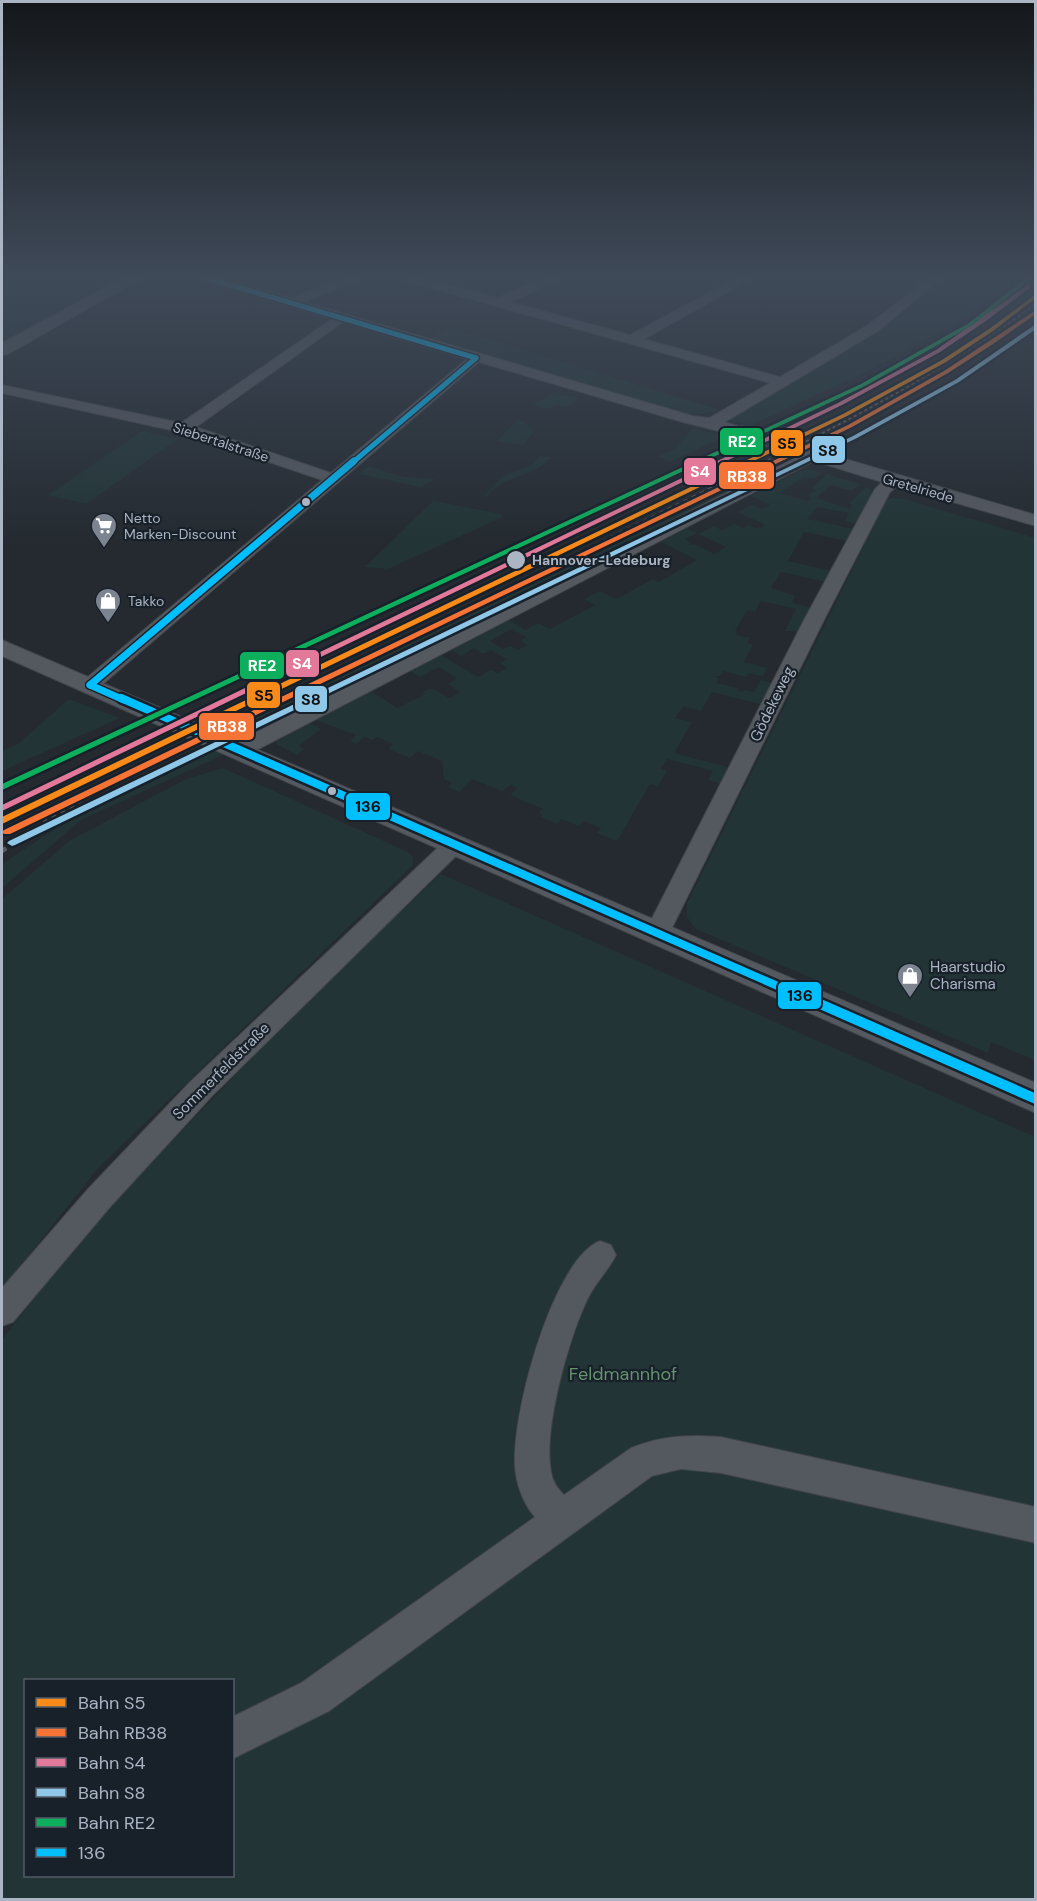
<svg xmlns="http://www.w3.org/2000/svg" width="1037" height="1901" viewBox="0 0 1037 1901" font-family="'DM Sans',sans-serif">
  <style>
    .green { fill: #223436; fill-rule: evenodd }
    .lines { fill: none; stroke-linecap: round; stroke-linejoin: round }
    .minor-tunnel { stroke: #383f46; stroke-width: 14; stroke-dasharray: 14 7; stroke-linecap: butt }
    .minor-casing { stroke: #404449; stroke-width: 2 }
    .tertiary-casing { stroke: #404449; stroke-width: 2 }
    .minor { fill: #54585f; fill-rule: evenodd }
    .tertiary { fill: #54585f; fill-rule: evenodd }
    .rail-far2 { stroke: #575b62; stroke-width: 2; stroke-dasharray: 3 3; stroke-linecap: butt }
    .rail-far1 { stroke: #575b62; stroke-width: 3; stroke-dasharray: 4.5 4.5; stroke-linecap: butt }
    .rail { stroke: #575b62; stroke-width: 4.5; stroke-dasharray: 5 5; stroke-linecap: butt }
    .bus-1-far3-casing { stroke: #18202a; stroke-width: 8 }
    .bus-1-far2-casing { stroke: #18202a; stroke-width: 10 }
    .bus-1-far1-casing { stroke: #18202a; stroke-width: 13 }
    .bus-1-casing { stroke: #18202a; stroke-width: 15 }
    .bus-1-far3 { stroke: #00bfff; stroke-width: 5 }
    .bus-1-far2 { stroke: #00bfff; stroke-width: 7 }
    .bus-1-far1 { stroke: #00bfff; stroke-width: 8 }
    .bus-1 { stroke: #00bfff; stroke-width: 10 }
    .rail-1-casing { stroke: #18202a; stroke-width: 5 }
    .rail-2-casing { stroke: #18202a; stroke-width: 5 }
    .rail-3-casing { stroke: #18202a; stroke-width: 5 }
    .rail-4-casing { stroke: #18202a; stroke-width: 5 }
    .rail-5-casing { stroke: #18202a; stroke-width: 5 }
    .rail-1 { fill: #f78a18; fill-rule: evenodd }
    .rail-2 { fill: #f57335; fill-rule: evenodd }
    .rail-3 { fill: #e2789a; fill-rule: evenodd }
    .rail-4 { fill: #8ec7e8; fill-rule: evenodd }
    .rail-5 { fill: #0daf5c; fill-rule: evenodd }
    .bus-dot { fill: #acb5c3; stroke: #18202a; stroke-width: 2 }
    .labels { text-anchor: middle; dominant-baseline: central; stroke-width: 4.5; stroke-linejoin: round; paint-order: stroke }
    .far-street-label { font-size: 14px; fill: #acb5c3; stroke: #18202a }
    .far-poi-label { font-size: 14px; fill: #acb5c3; stroke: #18202a; text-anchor: start }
    .far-stop-label { font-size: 14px; font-weight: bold; fill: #acb5c3; stroke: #18202a; text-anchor: start }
    .street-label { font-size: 15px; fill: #acb5c3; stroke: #18202a }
    .poi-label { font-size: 15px; fill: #acb5c3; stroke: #18202a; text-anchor: start }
    .near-park-label { font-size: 18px; fill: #65926f; stroke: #18202a }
    .line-badge { stroke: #18202a; stroke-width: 2 }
    .badge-label { font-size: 16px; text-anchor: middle; font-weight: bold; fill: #fff }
    .pale-badge-label { font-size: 16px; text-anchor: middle; font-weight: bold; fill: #111 }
  </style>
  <rect width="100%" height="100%" fill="#242a30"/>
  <g class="green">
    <path d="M2,278h121l-121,65z"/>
    <path d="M941,278h72c-27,30 -67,51 -102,70 -53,29 -108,53 -162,78l-20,-6v-3l148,-88z"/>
    <path d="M452,328l268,82 -19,4h-18l-255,-75z"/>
    <path d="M552,393l28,5 -14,9 -8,-2 -11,4 -14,-4z"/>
    <path d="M518,419l13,8 2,6 -10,12 -26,-4z"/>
    <path d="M693,428l33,8 -56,26 -12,-6 17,-7z"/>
    <path d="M142,431l36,8 -92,65 -38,-9z"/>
    <path d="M539,456l12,1c-14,20 -55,20 -64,40l-3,-1 19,-20 30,-12z"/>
    <path d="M784,459l13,5 -563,286 -153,70 -79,68v-24l101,-67 80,-40 30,-18z"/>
    <path d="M368,466l37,11 31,2 -15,8 -62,-13z"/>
    <path d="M809,469l13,4 -8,6 -10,-2 -25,16 29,8 4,-3 -4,-2 8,-6 -4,-2 15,-14 33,10 -8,7 -21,-6 -15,13 34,11 2,-4 -3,-2 18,-17 6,7 -16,31 -12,-3 4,-8 -32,-6 -10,12 47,10 -6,12 -44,-9 -16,29 45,10 -6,11 -46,-10 -10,16 24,8 -3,7 22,5 -12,24 -17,-1 11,-22 -35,-8 -6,11 -8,-2 -12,21 2,1 -1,3 14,3 -3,5 6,2 -9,17 23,6 -4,8 -15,-3 -2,4 -23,-6 -3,5h-5l4,2 -2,5 21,5v3l4,1 2,-2 10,2 7,-12 14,4 -11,21 -52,-13 -11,19 -18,-5 -8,12 17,4 -18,31 57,15 -9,16 -14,-4 5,-9 -46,-12 -6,10 6,2 -9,15 -8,-2 -33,57 -20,-8 4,-5 -17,-7 -5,5 -18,-7 -4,5 -16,-7 1,-2 -3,-2 4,-4 -33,-14 7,-7 -6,-3 -9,6 -30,-12 -13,13 -11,-5 4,-4 -8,-4 -2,-18 -24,-10 -8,7 -22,-9 5,-5 -16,-7 -5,3 -8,-3 -8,7 -6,-3 6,-6 -40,-15 55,-29 26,17 28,-14 -2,-2 8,-4 18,10 11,-6 -12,-8 9,-6 -18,-11 -19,10 -10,-6 31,-16 37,22 13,-7 6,3 10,-5 -7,-5 6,-4 -15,-9 -8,4 -9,-6 -13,8 -9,-6 57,-30 16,10 13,-7 12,6 45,-24 -11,-6 16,-8 16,8 37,-20 6,3 38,-22 -36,-18 26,-14 10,5 -12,6 5,3 -1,3 5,-1 20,10 12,-7 -28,-13 15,-8 9,4 12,-6 9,4 5,-3 7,3 9,-1v-3l-26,-12 14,-7 10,4 9,-4 -20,-9 49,-25zM512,629l14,8 -6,3 7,5 -9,5 -8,-4 -7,3 -13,-8z"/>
    <path d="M891,498l13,1 131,39v522l-44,-18 -3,11 -292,-124 -9,-12v-14l199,-402z"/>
    <path d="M433,501l68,13 2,3 -115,52 -23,-2z"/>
    <path d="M69,699l51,19 -118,53v-20l16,-7z"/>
    <path d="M309,723l12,6 -22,17 5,3 -7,6 -21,-11 1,-3z"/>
    <path d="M223,768l185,84 5,5v8l-314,302 -97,122v-390l67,-58 117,-62z"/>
    <path d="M441,874l594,263v762h-1033v-559l83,-108 233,-243zM26,1680h206v196h-206z"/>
  </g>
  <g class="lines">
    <path class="minor-tunnel" d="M739,431l62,20"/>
    <defs>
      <g id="minor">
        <path d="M201,278h18l72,20 52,-20h16l-2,3 -53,21 389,114 16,2 61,-35 -363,-102 -2,-3h18l74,20 46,-20h15l-2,3 -46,21 120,33 106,-57h14l-2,3 -104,58 136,38 88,-52 61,-47h13l-64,53 -153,91 19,6 3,3 -8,5 -53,-13 -207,-61 -382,327h-14l-3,-4 3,-4 239,-201 -142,-48 -178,-39v-8l179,38 151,-104 -129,-38zM343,322l124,37 -136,114 -135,-46z"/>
        <path d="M801,446l235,69v11l-139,-40 -7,6 -66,128 -157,318 -9,3 -9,-3 -4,-6 159,-312 71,-131 7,-7 -68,-21 -567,294 -8,2 -8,-2 -3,-5 3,-5 568,-289 -6,-5z"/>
        <path d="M455,836l8,3 4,5 -4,5 -252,248 -101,110 -97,115 -11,4v-38l86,-99 103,-108 256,-242z"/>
        <path d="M600,1241l11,4 5,10c-8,16 -20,27 -28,43 -19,39 -47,136 -36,178 2,8 7,14 12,19l67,-47c32,-13 57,-13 90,-11l315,70v36l-315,-70 -40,-4 -29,7 -323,235 -97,48v-42l69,-34 234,-166c-10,-11 -17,-28 -19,-42 -9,-48 36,-216 84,-234z"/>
      </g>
      <g id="tertiary">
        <path d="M123,278h19l-134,76 -6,1v-12z"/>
        <path d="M2,640l1034,443v30l-1034,-457z"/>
      </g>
    </defs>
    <use href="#minor" class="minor-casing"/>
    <use href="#tertiary" class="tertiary-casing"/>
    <use href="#minor" class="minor"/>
    <use href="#tertiary" class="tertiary"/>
    <path class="rail-far2" d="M763,463c96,-47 187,-97 273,-159"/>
    <path class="rail-far1" d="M280,700l487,-239"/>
    <path class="rail" d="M2,851l62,-41 65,-38 154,-74"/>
    <defs>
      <g id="bus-1-far3">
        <path d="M207,278l269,80"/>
        <path d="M352,463l124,-105"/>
      </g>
      <g id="bus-1-far2">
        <path d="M90,685l34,15"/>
        <path d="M90,685l264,-224"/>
      </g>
      <path id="bus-1-far1" d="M121,698l700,307"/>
      <path id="bus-1" d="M818,1003l218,96"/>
    </defs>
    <use href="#bus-1-far3" class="bus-1-far3-casing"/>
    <use href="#bus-1-far2" class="bus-1-far2-casing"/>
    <use href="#bus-1-far1" class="bus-1-far1-casing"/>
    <use href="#bus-1" class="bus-1-casing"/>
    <use href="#bus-1-far3" class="bus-1-far3"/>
    <use href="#bus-1-far2" class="bus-1-far2"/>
    <use href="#bus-1-far1" class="bus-1-far1"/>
    <use href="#bus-1" class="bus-1"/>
    <defs>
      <path id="rail-1" d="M1036,294v4l-43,33 -47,31 -99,54 -845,408v-7l841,-403 99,-54 47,-31z"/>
      <path id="rail-2" d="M1036,310v4l-43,30 -45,29 -96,54 -842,407h-6l-2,-2 2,-2 844,-405 96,-54z"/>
      <path id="rail-3" d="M1029,284l2,3 -45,34 -46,31 -98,53 -840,406v-6l836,-402 98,-53z"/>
      <path id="rail-4" d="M1036,324v5l-77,53 -102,56 -842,407 -3,1 -5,-3 2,-2 844,-405 102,-56z"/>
      <path id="rail-5" d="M1026,278h6l-59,47 -108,61 -863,404v-6l859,-400 108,-61z"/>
    </defs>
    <use href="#rail-1" class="rail-1-casing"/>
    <use href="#rail-2" class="rail-2-casing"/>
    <use href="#rail-3" class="rail-3-casing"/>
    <use href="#rail-4" class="rail-4-casing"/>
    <use href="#rail-5" class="rail-5-casing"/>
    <use href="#rail-1" class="rail-1"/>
    <use href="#rail-2" class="rail-2"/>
    <use href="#rail-3" class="rail-3"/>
    <use href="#rail-4" class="rail-4"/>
    <use href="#rail-5" class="rail-5"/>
  </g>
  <linearGradient id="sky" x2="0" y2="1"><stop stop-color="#14171a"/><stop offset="0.51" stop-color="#3f4a59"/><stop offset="1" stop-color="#3f4a59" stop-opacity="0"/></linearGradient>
  <rect width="1037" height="544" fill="url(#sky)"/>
  <defs>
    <symbol id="supermarket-pin" viewBox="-11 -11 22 30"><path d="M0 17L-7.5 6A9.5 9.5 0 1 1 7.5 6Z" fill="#7c8490" stroke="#18202a"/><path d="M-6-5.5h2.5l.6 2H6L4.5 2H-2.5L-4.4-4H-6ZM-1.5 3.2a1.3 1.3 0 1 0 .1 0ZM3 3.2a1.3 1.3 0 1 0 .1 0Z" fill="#fff"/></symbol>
    <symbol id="shop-pin" viewBox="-11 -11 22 30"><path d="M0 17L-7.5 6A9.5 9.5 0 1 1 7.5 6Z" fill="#7c8490" stroke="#18202a"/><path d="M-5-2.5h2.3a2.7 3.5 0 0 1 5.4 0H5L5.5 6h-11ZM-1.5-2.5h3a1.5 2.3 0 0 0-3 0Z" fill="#fff"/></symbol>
  </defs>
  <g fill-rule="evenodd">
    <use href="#supermarket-pin" x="89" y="511" width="30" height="40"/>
    <use href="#shop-pin" x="93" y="586" width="30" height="40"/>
    <use href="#shop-pin" x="895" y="961" width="30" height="40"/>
  </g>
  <g class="bus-dot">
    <circle cx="306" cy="502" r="5"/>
    <circle cx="516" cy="560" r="10"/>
    <circle cx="332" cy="791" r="5"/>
  </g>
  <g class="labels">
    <g class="far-street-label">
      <text transform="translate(221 442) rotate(18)">Siebertalstraße</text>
      <text transform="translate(918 488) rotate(16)">Gretelriede</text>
    </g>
    <g class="far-poi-label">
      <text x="124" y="518">Netto<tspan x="124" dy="16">Marken-Discount</tspan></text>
      <text x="128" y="601">Takko</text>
    </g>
    <g class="far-stop-label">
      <text x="532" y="560">Hannover-Ledeburg</text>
    </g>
    <g class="street-label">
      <text transform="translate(772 704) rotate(-64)">Gödekeweg</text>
      <text transform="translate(221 1071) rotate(-45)">Sommerfeldstraße</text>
    </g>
    <g class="poi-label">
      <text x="930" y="967">Haarstudio<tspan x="930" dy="17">Charisma</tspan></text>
    </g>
    <g class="near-park-label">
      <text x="623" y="1374">Feldmannhof</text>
    </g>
  </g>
  <g class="line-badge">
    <rect x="719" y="427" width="45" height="29" rx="6" fill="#0daf5c"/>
    <rect x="770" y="429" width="34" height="28" rx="6" fill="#f78a18"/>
    <rect x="811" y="435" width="35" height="29" rx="6" fill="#8ec7e8"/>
    <rect x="683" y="457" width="34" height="29" rx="6" fill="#e2789a"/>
    <rect x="718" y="461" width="57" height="29" rx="6" fill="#f57335"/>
    <rect x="285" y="649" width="35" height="29" rx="6" fill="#e2789a"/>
    <rect x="239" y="651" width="46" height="29" rx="6" fill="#0daf5c"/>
    <rect x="246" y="681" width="35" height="28" rx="6" fill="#f78a18"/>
    <rect x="294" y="685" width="34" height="28" rx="6" fill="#8ec7e8"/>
    <rect x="198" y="712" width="57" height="29" rx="6" fill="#f57335"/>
    <rect x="345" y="792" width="46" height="29" rx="6" fill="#00bfff"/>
    <rect x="777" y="981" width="45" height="29" rx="6" fill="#00bfff"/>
  </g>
  <g class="badge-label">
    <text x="742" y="447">RE2</text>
    <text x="700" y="477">S4</text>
    <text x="747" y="482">RB38</text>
    <text x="302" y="669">S4</text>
    <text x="262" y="671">RE2</text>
    <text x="227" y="732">RB38</text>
  </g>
  <g class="pale-badge-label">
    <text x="787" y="449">S5</text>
    <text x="828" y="456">S8</text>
    <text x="264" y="701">S5</text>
    <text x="311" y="705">S8</text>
    <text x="368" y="812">136</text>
    <text x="800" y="1001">136</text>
  </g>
  <rect width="1037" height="1901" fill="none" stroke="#acb5c3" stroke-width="6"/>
  <rect x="24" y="1679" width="210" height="198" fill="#18202a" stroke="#535c67" stroke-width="1.5"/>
  <rect x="36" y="1698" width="30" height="9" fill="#f78a18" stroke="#535c67" stroke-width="1.5"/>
  <text x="78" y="1709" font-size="18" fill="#acb5c3">Bahn S5</text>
  <rect x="36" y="1728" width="30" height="9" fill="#f57335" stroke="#535c67" stroke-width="1.5"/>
  <text x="78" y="1739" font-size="18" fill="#acb5c3">Bahn RB38</text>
  <rect x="36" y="1758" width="30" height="9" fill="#e2789a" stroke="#535c67" stroke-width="1.5"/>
  <text x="78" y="1769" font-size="18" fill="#acb5c3">Bahn S4</text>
  <rect x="36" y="1788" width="30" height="9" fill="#8ec7e8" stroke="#535c67" stroke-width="1.5"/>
  <text x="78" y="1799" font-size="18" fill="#acb5c3">Bahn S8</text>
  <rect x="36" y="1818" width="30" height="9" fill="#0daf5c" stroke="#535c67" stroke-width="1.5"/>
  <text x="78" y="1829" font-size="18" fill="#acb5c3">Bahn RE2</text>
  <rect x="36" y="1848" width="30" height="9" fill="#00bfff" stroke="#535c67" stroke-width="1.5"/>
  <text x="78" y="1859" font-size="18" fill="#acb5c3">136</text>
</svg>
